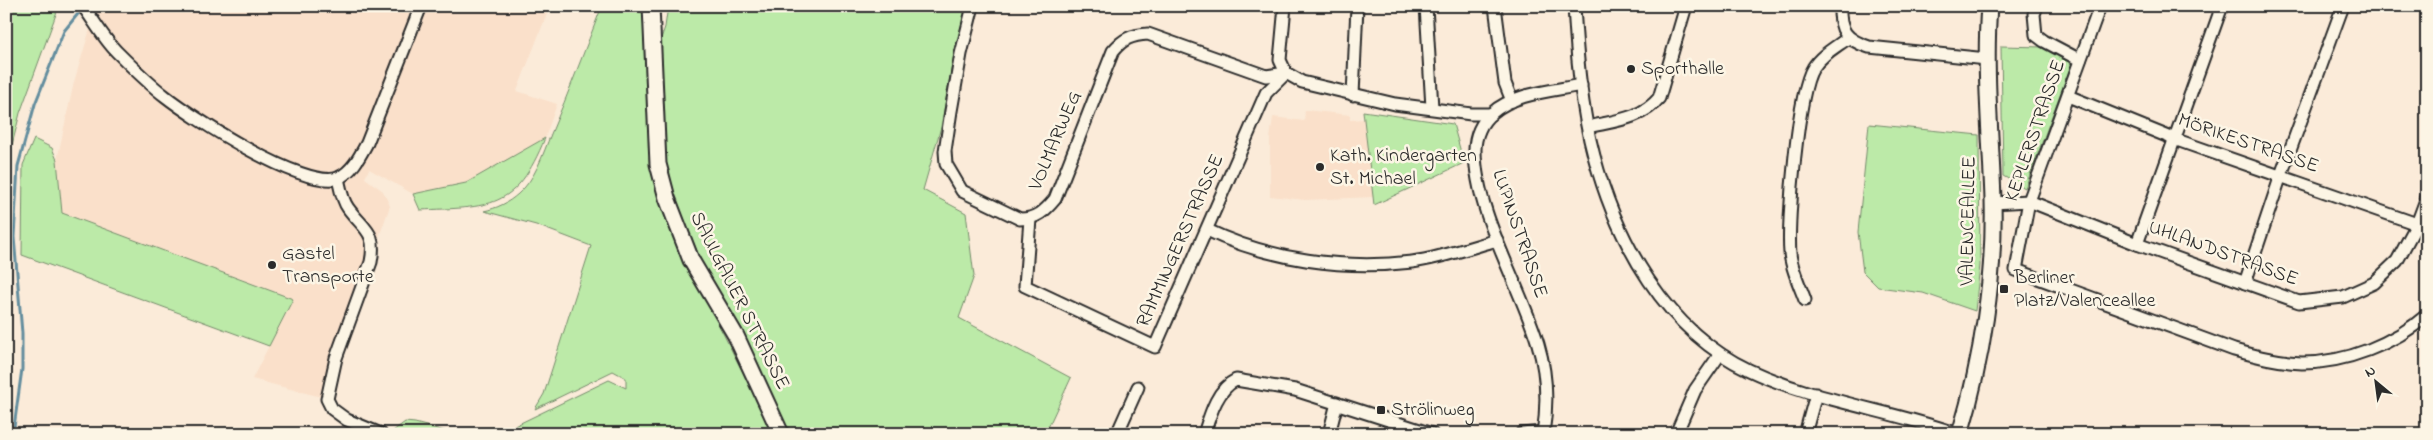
<svg xmlns="http://www.w3.org/2000/svg" width="2433" height="440" viewBox="0 0 2433 440" font-family="'Indie Flower',sans-serif">
  <style>
    .built { fill: #fae0ca }
    .green { fill: #bceaa8; stroke: #748a6a }
    .lines { fill: none; stroke-linecap: round; stroke-linejoin: round }
    .stream { stroke: #638d9e; stroke-width: 3 }
    .street-casing { stroke: #2b2b2b; stroke-width: 15 }
    .secondary-casing { stroke: #2b2b2b; stroke-width: 19 }
    .street { stroke: #fcf5e5; stroke-width: 11 }
    .secondary { stroke: #fcf5e5; stroke-width: 15 }
    .poi-dot { fill: #2b2b2b; stroke: #fcf5e5; stroke-width: 2 }
    .labels { text-anchor: middle; dominant-baseline: central; stroke-width: 5; stroke-linejoin: round; paint-order: stroke }
    .poi-label { font-size: 20px; fill: #2b2b2b; stroke: #fcf5e5; text-anchor: start }
    .street-label { font-size: 20px; fill: #2b2b2b; stroke: #fcf5e5 }
  </style>
  <rect width="100%" height="100%" fill="#fbebd9"/>
  <filter id="ink" filterUnits="userSpaceOnUse"><feTurbulence type="fractalNoise" baseFrequency=".02" numOctaves="2"/><feDisplacementMap in="SourceGraphic" scale="10" xChannelSelector="R" yChannelSelector="G"/><feConvolveMatrix kernelMatrix="1 2 1 2 8 2 1 2 1" color-interpolation-filters="sRGB"/></filter>
  <g filter="url(#ink)">
    <g class="built">
      <path d="M97,6h453l-33,85 40,13 -12,34 -79,45 -53,11 -44,-25 -4,9 18,13 7,15 -54,152 -11,40 -73,-19 41,-80 -231,-86 -5,-53 17,-78z"/>
      <path d="M1305,110l45,5v5l14,-1 9,78 -68,3 -35,-4v-57l3,-22 31,4z"/>
    </g>
    <g class="green">
      <path d="M6,6h53l-39,107 -14,56z"/>
      <path d="M602,6h46l5,56 12,-35 3,-21h299l-14,53 -12,68 -18,63 43,23 8,63 -15,42 112,60 -26,56h-258l-88,-178 -37,-92 -8,2 33,96 87,172h-276l111,-54 17,8v-10l-13,-7 -78,38 9,-15 47,-148 -55,-21 -52,-14c13,-3 24,-8 34,-17 17,-14 25,-40 33,-60 18,-42 34,-85 51,-128z"/>
      <path d="M2001,46l42,1 30,13 -48,128 -22,-12z"/>
      <path d="M1363,111l90,13 11,39 -90,42z"/>
      <path d="M1869,124l110,11 1,130 -5,46 -52,-18 -45,-6 -15,-15 -5,-40z"/>
      <path d="M545,138c-29,72 -55,69 -125,72l-7,-16 53,-11z"/>
      <path d="M34,139l18,9 5,12 5,53 231,86 -24,47 -247,-91 1,-90z"/>
      <path d="M6,390l6,44h-6z"/>
      <path d="M405,422l10,1 41,11h-67z"/>
    </g>
    <g class="lines">
      <path class="stream" d="M13,434l9,-65v-36l-8,-96 4,-71 17,-62 29,-73 18,-22"/>
      <defs>
        <g id="street">
          <path d="M83,6c11,15 21,33 34,46 15,15 31,31 48,44 28,22 139,94 173,82 14,-6 22,-22 29,-35l54,-137"/>
          <path d="M973,6l-12,48 -10,57 -6,40 1,13 16,27 58,28c17,0 25,-8 35,-20l58,-148c10,-12 18,-16 35,-17l118,42 20,-3 16,9 93,22 76,10h20"/>
          <path d="M1426,6l6,102"/>
          <path d="M1495,6l10,77 7,18"/>
          <path d="M1574,6c3,50 7,102 20,150 23,86 72,175 155,214 66,31 140,40 209,64"/>
          <path d="M1840,6c-1,25 6,34 29,41l118,12"/>
          <path d="M2037,6l-3,8 2,21 8,6 36,19"/>
          <path d="M2100,6l-71,195 -13,69 218,80c22,6 44,12 68,13 44,0 92,-19 125,-48"/>
          <path d="M1353,95l4,-89"/>
          <path d="M2068,96l106,43 243,85"/>
          <path d="M1588,127c26,-6 54,-8 71,-29l27,-92"/>
          <path d="M338,178c2,9 4,22 10,30 16,22 29,23 23,54l-35,96 -9,41 5,10 15,11 34,14"/>
          <path d="M1993,203l36,-2 108,43 162,58 44,-5 31,-14 23,-22 20,-37 10,-27"/>
          <path d="M1030,219l-5,67 130,61 111,-254 20,-20 -6,-13 5,-54"/>
          <path d="M1207,230c62,30 138,40 205,32 29,-4 57,-14 85,-22"/>
          <path d="M2137,244l85,-238"/>
          <path d="M2245,283l36,-108 62,-169"/>
          <path d="M1805,300c-5,-14 -14,-32 -15,-47 -3,-31 8,-162 23,-185 8,-13 23,-21 35,-30"/>
          <path d="M1117,434l21,-47"/>
          <path d="M1204,434c6,-19 13,-45 32,-54l59,10 137,44"/>
          <path d="M1329,434l8,-31"/>
          <path d="M1521,434l23,-2"/>
          <path d="M1543,434c5,-31 4,-60 -5,-90 -18,-60 -63,-131 -63,-194 0,-14 6,-28 17,-37 22,-20 61,-22 89,-28"/>
          <path d="M1676,434l19,-44 25,-36"/>
          <path d="M1805,434l11,-40"/>
          <path d="M2425,434l2,-1"/>
        </g>
        <g id="secondary">
          <path d="M651,6l7,158 9,34 24,62 45,76 45,98"/>
          <path d="M1960,434c22,-74 35,-157 33,-234 -2,-64 -9,-129 -4,-194"/>
        </g>
      </defs>
      <use href="#street" class="street-casing"/>
      <use href="#secondary" class="secondary-casing"/>
      <use href="#street" class="street"/>
      <use href="#secondary" class="secondary"/>
    </g>
  </g>
  <g class="poi-dot">
    <circle cx="1631" cy="69" r="5"/>
    <circle cx="1320" cy="167" r="5"/>
    <circle cx="272" cy="265" r="5"/>
    <rect x="1999" y="284" width="10" height="10" rx="2.5"/>
    <rect x="1376" y="405" width="10" height="10" rx="2.5"/>
  </g>
  <g class="labels">
    <g class="poi-label">
      <text x="1641" y="69">Sporthalle</text>
      <text x="1330" y="156">Kath. Kindergarten<tspan x="1330" dy="23">St. Michael</tspan></text>
      <text x="282" y="254">Gastel<tspan x="282" dy="23">Transporte</tspan></text>
      <text x="2014" y="278">Berliner<tspan x="2014" dy="23">Platz/Valenceallee</tspan></text>
      <text x="1391" y="410">Strölinweg</text>
    </g>
    <g class="street-label">
      <text transform="translate(2036 131) rotate(-71)">KEPLERSTRASSE</text>
      <text transform="translate(1056 141) rotate(-67)">VOLMARWEG</text>
      <text transform="translate(2248 144) rotate(19)">MÖRIKESTRASSE</text>
      <text transform="translate(1969 221) rotate(-89)">VALENCEALLEE</text>
      <text transform="translate(1519 234) rotate(71)">LUPINSTRASSE</text>
      <text transform="translate(1181 241) rotate(-66)">RAMMINGERSTRASSE</text>
      <text transform="translate(2223 254) rotate(20)">UHLANDSTRASSE</text>
      <text transform="translate(739 301) rotate(63)">SAULGAUER STRASSE</text>
    </g>
  </g>
  <rect width="2433" height="440" fill="none" stroke="#fcf5e5" stroke-width="25"/>
  <rect x="12" y="12" width="2408" height="415" fill="none" stroke="#2b2b2b" stroke-width="2" filter="url(#ink)"/>
  <g transform="translate(2376 382) rotate(331)" stroke="#fcf5e5" stroke-width="4" paint-order="stroke">
  <path d="M0-4L9 19L0 12L-9 19Z" fill="#2b2b2b"/>
  <text y="-8" font-size="14" font-weight="bold" text-anchor="middle" fill="#2b2b2b">N</text>
  </g>
</svg>
